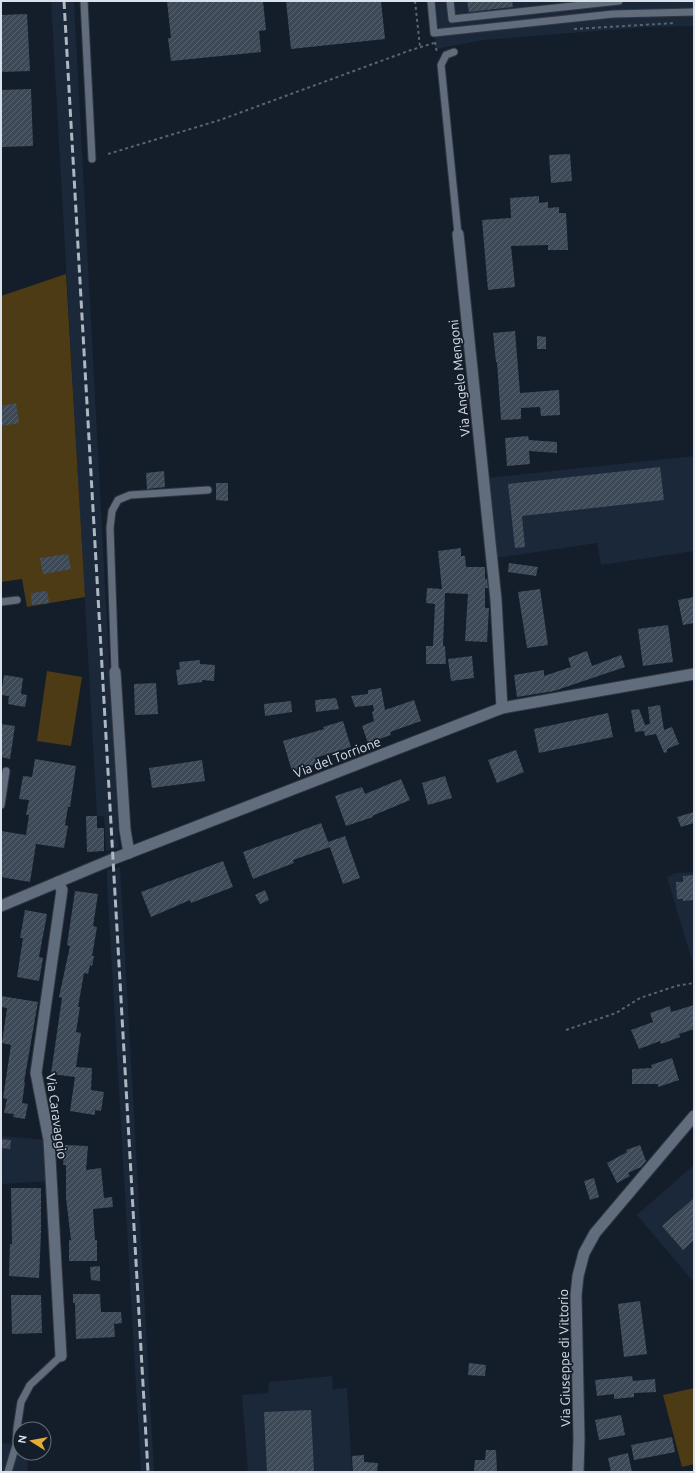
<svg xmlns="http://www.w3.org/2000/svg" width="695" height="1473" viewBox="0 0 695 1473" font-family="Ubuntu,sans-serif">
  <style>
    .built { fill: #1b283a }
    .green { fill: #4d3b15 }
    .building { fill: url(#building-hatch) }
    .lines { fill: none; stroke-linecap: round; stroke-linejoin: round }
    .service-casing { stroke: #323742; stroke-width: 9 }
    .minor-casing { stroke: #323742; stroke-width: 13 }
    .path { stroke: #5a636e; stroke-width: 2; stroke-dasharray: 3 3; stroke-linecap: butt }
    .service { stroke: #616c7c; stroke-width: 7 }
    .minor { stroke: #616c7c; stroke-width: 11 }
    .rail { stroke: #aeb6c0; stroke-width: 3; stroke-dasharray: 8 4; stroke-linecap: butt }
    .labels { text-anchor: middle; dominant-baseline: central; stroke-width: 3.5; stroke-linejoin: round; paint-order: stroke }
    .street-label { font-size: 13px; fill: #dae1ea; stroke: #141d2a }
  </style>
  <defs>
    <pattern id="building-hatch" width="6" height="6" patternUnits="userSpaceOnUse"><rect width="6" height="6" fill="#3e4957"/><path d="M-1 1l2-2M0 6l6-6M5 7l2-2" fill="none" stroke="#59636f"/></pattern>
  </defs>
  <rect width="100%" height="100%" fill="#141d2a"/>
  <g class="built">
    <path d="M51,1h23l45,847 -13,3 -2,-35h-7z"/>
    <path d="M431,1h263v25l-47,1 -163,13 -48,9z"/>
    <path d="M694,456v95l-93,14 -4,-22 -101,15 -9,-80z"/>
    <path d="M120,867l10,176 24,429h-13l-34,-590v-12z"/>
    <path d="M694,872v95l-27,-90 9,-4z"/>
    <path d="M1,1136l48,4 2,41 -50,3z"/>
    <path d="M694,1165v113l-2,2 -55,-65z"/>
    <path d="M332,1376l1,13 14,-1 5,84h-104l-6,-77 26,-2 1,-11z"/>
    <path d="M1,1443l19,2v8h7l1,19h-27z"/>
  </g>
  <g class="green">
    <path d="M66,274l19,323 -58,10 -5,-28 -21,3v-286z"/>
    <path d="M47,671l35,6 -11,69 -34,-5z"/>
    <path d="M694,1388v76l-12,3 -19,-72z"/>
  </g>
  <g class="building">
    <path d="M167,1h96l3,29 -7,1 2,21 -90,9 -3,-23h3z"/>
    <path d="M286,1h95l4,38 -94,10z"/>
    <path d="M467,1h45l1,6 -44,5z"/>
    <path d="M27,14l3,57 -29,1v-57z"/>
    <path d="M31,89l2,57 -32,1v-57z"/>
    <path d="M570,154l2,27 -21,2 -2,-28z"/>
    <path d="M539,196v7l9,-1v6l11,-1v6h7l2,37h-20v-5l-37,1 4,41 -27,3 -6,-70 29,-2 -1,-20z"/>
    <path d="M515,331l5,62 39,-3 1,25 -19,1 -1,-9 -19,1v11l-20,1 -4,-58h-1l-3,-29z"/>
    <path d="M537,336l9,1v12h-9z"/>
    <path d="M16,403l3,20 -18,3v-20z"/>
    <path d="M528,436l1,4 28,2v11l-28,-2 1,13 -23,2 -2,-28z"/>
    <path d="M660,467l4,33 -142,16 3,31 -10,1 -7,-64z"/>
    <path d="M164,471l1,16 -18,2 -1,-16z"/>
    <path d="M216,483h12v18l-12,-1z"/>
    <path d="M461,548v8h4l1,11h19v12h2l1,9h-3v20h4l-2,34 -22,-1 3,-47 -23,-1 -2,53h2l1,18h-20v-18h7l2,-42 -9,-1 1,-15 15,1 -4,-38z"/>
    <path d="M68,554l3,15 -28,5 -3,-16z"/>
    <path d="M509,563l29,4 -2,9 -28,-4z"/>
    <path d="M540,589l8,56 -21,3 -9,-56z"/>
    <path d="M47,591l2,12 -17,2 -1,-12z"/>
    <path d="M694,597v26l-11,2 -5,-25z"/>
    <path d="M668,625l5,37 -30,4 -5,-37z"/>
    <path d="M587,651l5,15 29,-11 4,12 -71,24 -37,6 -3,-22 30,-5v6l27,-9 -3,-9z"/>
    <path d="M472,656l2,22 -23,3 -3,-22z"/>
    <path d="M200,660v4l15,1 -1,16 -12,-1v2l-24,3 -2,-15 4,-1 -1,-7z"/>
    <path d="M4,675l19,3 -2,16 6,1 -2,12 -17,-3 1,-8 -8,-1z"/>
    <path d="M156,683l2,31 -23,1 -1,-31z"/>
    <path d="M381,688l4,22 29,-10 7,21 -31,11 1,3 -23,8 -6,-17 12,-5 -2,-9 2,-1 -1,-6 -18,2 -4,-11 17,-2v-4z"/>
    <path d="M336,698l3,11 -23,3 -1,-12z"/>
    <path d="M291,701l1,11 -27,4 -1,-12z"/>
    <path d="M660,705l4,25 8,-3 7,17 -12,5v3l-3,1 -8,-19 -11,2 -1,-5 -9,1 -4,-22 8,-1 6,16 5,-1 -2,-17z"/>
    <path d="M608,713l5,24 -74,16 -5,-24z"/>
    <path d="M343,721l8,26 -36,11 2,6 -25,7 -9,-30 41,-12 -1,-2z"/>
    <path d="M1,724l14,2 -5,33 -9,-2z"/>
    <path d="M516,750l8,22 -27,11 -9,-23z"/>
    <path d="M35,759l41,7 -6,41h-2l-3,18 3,1 -4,22 -28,-4 -6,38 -29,-5v-46l25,4 3,-20h-3l3,-15 -10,-1 4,-23 9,1z"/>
    <path d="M202,760l3,21 -53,7 -3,-20z"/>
    <path d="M445,776l7,22 -24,7 -6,-22z"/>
    <path d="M401,779l9,21 -38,16 1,1 -27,9 -11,-30 27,-9 3,7z"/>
    <path d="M694,812v11l-13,4 -4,-10z"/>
    <path d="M86,816h11v12h7v23l-17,1z"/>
    <path d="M321,823l9,24 -37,13 1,3 -41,16 -10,-27z"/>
    <path d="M345,836l15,42 -17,6 -15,-42z"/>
    <path d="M223,861l10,26 -42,16 -1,-3 -39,17 -10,-25z"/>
    <path d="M694,875v25l-11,1v-2h-6l-1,-17h7v-6z"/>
    <path d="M265,890l4,10 -9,4 -5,-9z"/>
    <path d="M75,891l23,3 -5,32 4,1 -5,29h2l-2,10 -2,-1 -2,9 -4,-1 -6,34h2l-4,25 5,1 -5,34 16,1 -1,22 13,2 -3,19 -6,-1v5l-25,-4 5,-34 -24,-3 11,-76 -3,-1 11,-51 -3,-1z"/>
    <path d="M25,910l22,4 -8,43 4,1 -4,23 -22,-4 6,-39h-3z"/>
    <path d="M1,996l37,6 -14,80h1l-3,21 6,1 -3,15 -12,-2 1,-3 -10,-1 3,-14 -4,-1 8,-53 -9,-2 5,-35 -6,-1z"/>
    <path d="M694,1005v24l-15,5 1,3 -19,7 -1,-3 -21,8 -8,-19 22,-8 -3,-9 20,-7 1,6z"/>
    <path d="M672,1058l7,22 -21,7v-3h-26v-15l20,-1 -1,-3z"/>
    <path d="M1,1139l10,1 -1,9 -9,-1z"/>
    <path d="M65,1145l23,1 -2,24 15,-2 3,30 8,-1 1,10 -20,2 2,31h2v21h-28v-21h2l-5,-42v-33h-3z"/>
    <path d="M640,1145l6,16 -5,6 -13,6 2,3 -13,7 -10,-20 20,-11 -1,-2z"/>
    <path d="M594,1178l5,19 -9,3 -6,-19z"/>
    <path d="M11,1188h30v45l-2,45 -30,-2 1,-32h2z"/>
    <path d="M694,1198v42l-11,10 -21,-24z"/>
    <path d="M100,1266v15l-9,-1 -1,-13z"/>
    <path d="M73,1294h27l1,18h20l1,11 -8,1 1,13 -39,2 -1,-36h-2z"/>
    <path d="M11,1295h30l1,38 -30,1z"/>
    <path d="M640,1301l7,53 -23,3 -6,-53z"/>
    <path d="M469,1363l17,2 -1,11 -17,-1z"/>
    <path d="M632,1376l1,5 22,-2 1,13 -22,1v4l-20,2v-5l-17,2 -2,-16z"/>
    <path d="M311,1410l3,62h-47l-3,-60z"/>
    <path d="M621,1415l4,20 -26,5 -4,-20z"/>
    <path d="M672,1437l3,15 -41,8 -3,-15z"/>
    <path d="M486,1450h10l1,22h-23l1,-12h10z"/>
    <path d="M628,1453l4,19h-21l-3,-14z"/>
    <path d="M364,1455v7l14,1 -1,9h-24l-1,-16z"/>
  </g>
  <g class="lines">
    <defs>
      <g id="service">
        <path d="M84,1l8,158"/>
        <path d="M431,1l3,32 179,-19 81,-2"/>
        <path d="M450,1l2,18 167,-18"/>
        <path d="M454,52l-8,3 -5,10 17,169"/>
        <path d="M1,602l16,-2"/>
        <path d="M115,672l-5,-144 2,-17 6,-11 12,-5 78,-5"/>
        <path d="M1,805l5,-34"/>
        <path d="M8,1472l8,-27 1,-17 4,-26 9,-17 31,-29"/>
      </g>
      <g id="minor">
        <path d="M458,234l38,366 6,108"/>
        <path d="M115,672l10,158 4,23"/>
        <path d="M58,882l4,8 -26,183 13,67 12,216"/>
        <path d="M1,906l112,-47 389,-151 192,-34"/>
        <path d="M578,1472l1,-33 -3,-144 2,-19 6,-23 11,-20 99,-117"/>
      </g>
    </defs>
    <use href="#service" class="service-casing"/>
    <use href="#minor" class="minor-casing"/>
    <g class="path">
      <path d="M415,1l5,46"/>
      <path d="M574,29l101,-6"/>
      <path d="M435,42l2,11"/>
      <path d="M108,154l112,-34 191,-70 23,-7"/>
      <path d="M566,1030l50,-17 24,-15 36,-12 18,-3"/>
    </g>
    <use href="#service" class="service"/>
    <use href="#minor" class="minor"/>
    <path class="rail" d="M64,1l84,1471"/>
  </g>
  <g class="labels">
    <g class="street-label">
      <text transform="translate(459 378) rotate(-96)">Via Angelo Mengoni</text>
      <text transform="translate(337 757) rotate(-21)">Via del Torrione</text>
      <text transform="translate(57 1116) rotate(82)">Via Caravaggio</text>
      <text transform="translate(564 1358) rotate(-91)">Via Giuseppe di Vittorio</text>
    </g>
  </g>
  <rect width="695" height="1473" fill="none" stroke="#dae1ea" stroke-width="4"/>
  <g transform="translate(32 1441) rotate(281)"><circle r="19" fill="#141d2a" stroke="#636b77"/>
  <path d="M0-3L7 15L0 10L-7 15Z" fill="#e4ae35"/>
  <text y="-6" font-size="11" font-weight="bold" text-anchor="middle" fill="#dae1ea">N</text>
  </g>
</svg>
